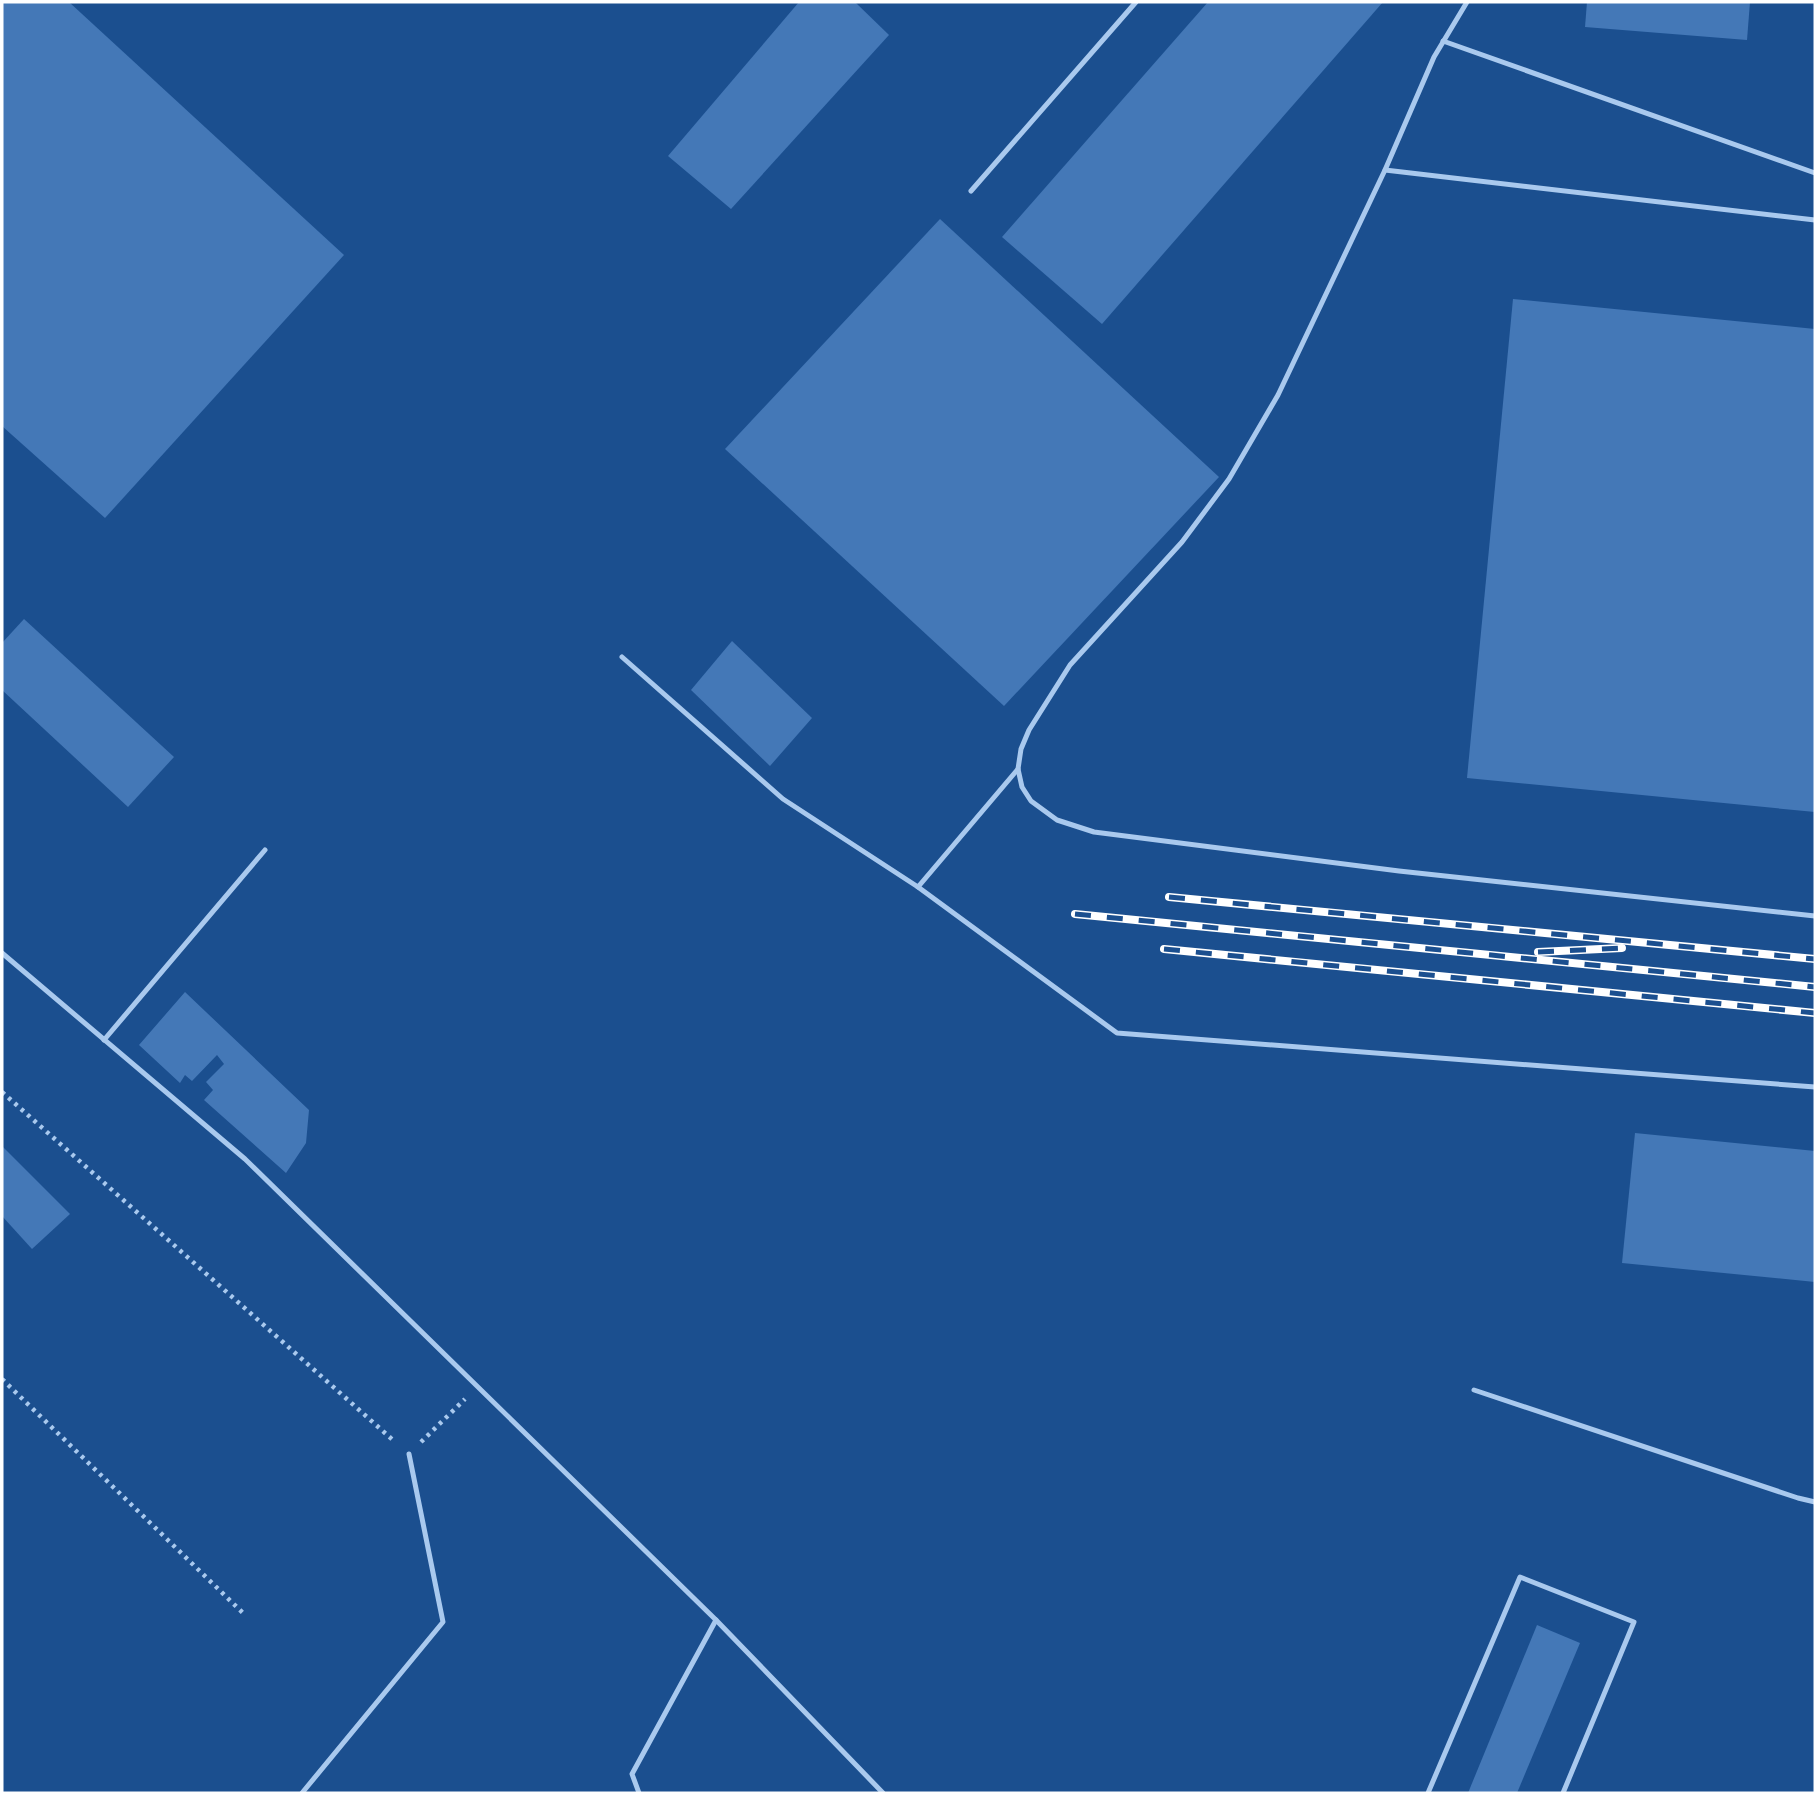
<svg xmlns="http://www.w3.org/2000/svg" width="1817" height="1795" viewBox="0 0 1817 1795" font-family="Montserrat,sans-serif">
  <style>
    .building { fill: #4478b7 }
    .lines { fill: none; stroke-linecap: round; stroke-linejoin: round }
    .path { stroke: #a9c9ee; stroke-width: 4.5; stroke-dasharray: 3.5 5; stroke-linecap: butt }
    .lane { stroke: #a9c9ee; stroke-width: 5 }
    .rail-casing { stroke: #fff; stroke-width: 8 }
    .rail { stroke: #1b4f8f; stroke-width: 5; stroke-dasharray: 16; stroke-linecap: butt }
  </style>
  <rect width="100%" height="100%" fill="#1b4f8f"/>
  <g class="building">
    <path d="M2,2h67l275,253 -239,263 -103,-92z"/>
    <path d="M799,2h56l34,33 -158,174 -63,-53z"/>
    <path d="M1208,2h175l-281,322 -100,-87z"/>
    <path d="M1587,2h163l-3,38 -162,-13z"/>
    <path d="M940,219l279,258 -215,229 -279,-257z"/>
    <path d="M1513,299l302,30v483l-348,-34z"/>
    <path d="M24,619l150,138 -46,50 -126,-117v-47z"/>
    <path d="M732,641l80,77 -42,48 -79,-76z"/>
    <path d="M185,992l124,118 -3,33 -20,30 -82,-73 9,-10 -7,-8 18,-18 -7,-9 -25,26 -7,-6 -5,8 -41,-38z"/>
    <path d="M1635,1133l180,18v131l-193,-19z"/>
    <path d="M2,1146l68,68 -38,35 -30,-33z"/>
    <path d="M1537,1625l43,18 -63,150h-49z"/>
  </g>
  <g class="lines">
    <g class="path">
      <path d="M2,1092l392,349"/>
      <path d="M2,1379l242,235"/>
      <path d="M421,1442l44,-43"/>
    </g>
    <g class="lane">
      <path d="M1467,2l-33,55 -49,113 -107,225 -49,84 -47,63 -112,123 -41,65 -8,19 -3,20 4,18 9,14 26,19 37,12 305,39 416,45"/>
      <path d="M1443,41l372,132"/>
      <path d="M1385,170l430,50"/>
      <path d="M971,191l165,-189"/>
      <path d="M622,657l161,142 135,88 100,-118"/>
      <path d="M918,887l199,146 698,54"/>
      <path d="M2,953l243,206 471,461 -84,154 7,19"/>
      <path d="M104,1040l161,-190"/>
      <path d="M1474,1390l324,108 17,4"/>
      <path d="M716,1620l167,173"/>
      <path d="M302,1793l141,-171 -34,-168"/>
      <path d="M1428,1793l92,-216 114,45 -71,171"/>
    </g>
    <defs>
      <g id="rail">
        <path d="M1169,897l646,62"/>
        <path d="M1075,914l740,73"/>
        <path d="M1164,949l651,64"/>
        <path d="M1538,952l84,-4"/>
      </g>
    </defs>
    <use href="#rail" class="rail-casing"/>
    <use href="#rail" class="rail"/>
  </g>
  <rect width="1817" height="1795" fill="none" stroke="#ffffff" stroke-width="7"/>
</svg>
